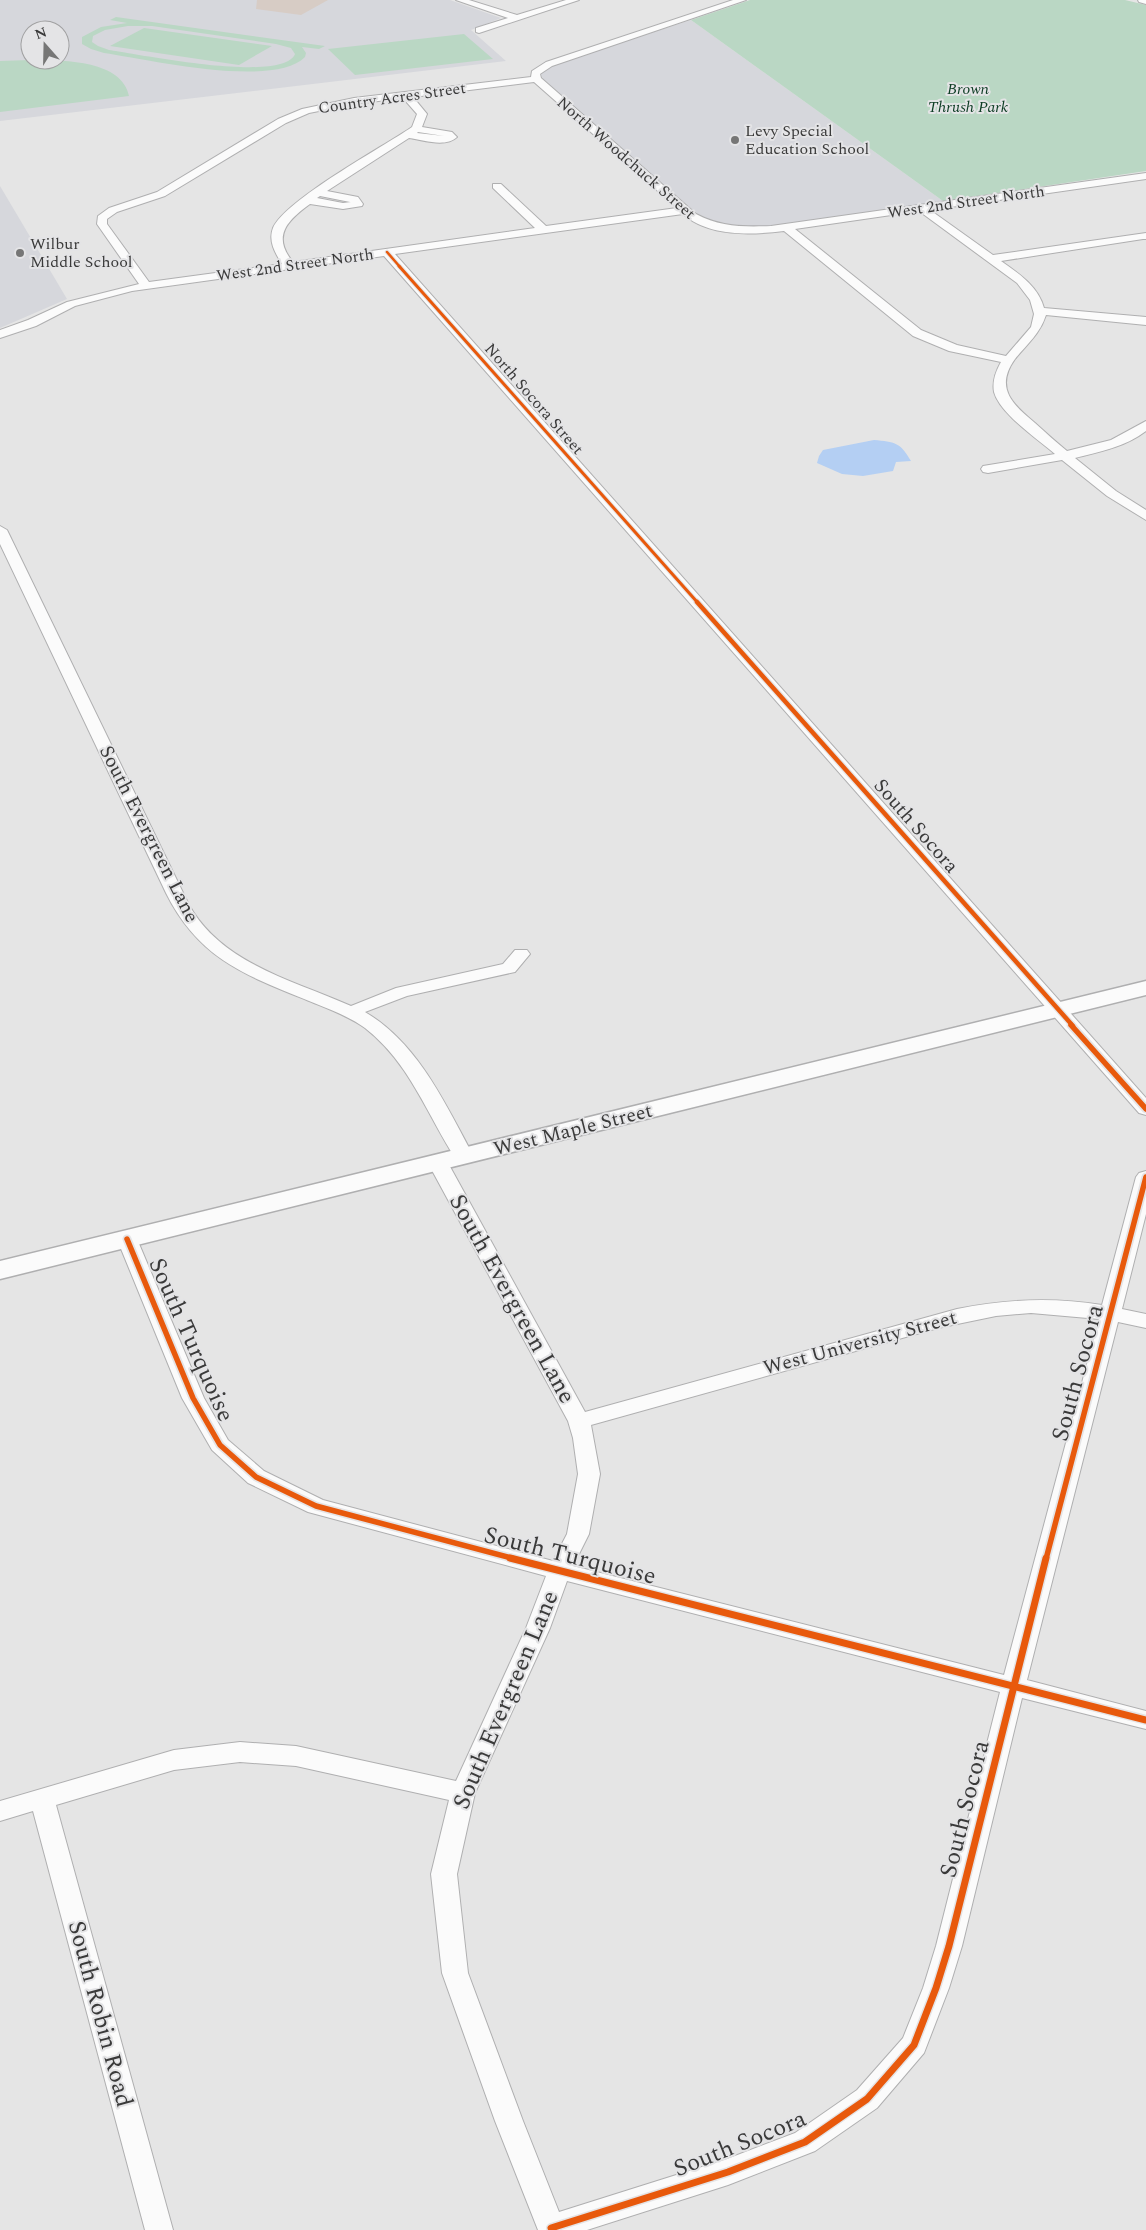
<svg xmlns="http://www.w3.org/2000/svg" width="1146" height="2230" viewBox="0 0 1146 2230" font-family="Spectral,serif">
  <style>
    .built { fill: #d6d7dc; fill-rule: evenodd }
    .green { fill: #bad7c4; fill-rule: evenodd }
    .water { fill: #b4cff3 }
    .building { fill: #d7ccc5 }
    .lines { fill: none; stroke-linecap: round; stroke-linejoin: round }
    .street-casing { stroke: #afafb0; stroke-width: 2 }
    .secondary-casing { stroke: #afafb0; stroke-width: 3 }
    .street { fill: #fbfbfb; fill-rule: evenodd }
    .secondary { fill: #fbfbfb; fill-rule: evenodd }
    .cycleway-far4-casing { stroke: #e4e4e6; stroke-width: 4.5 }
    .cycleway-far3-casing { stroke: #e4e4e6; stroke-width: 5 }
    .cycleway-far2-casing { stroke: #e4e4e6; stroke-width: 7 }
    .cycleway-far1-casing { stroke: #e4e4e6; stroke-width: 9 }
    .cycleway-casing { stroke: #e4e4e6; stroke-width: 10 }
    .cycleway-far4 { stroke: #e8590c; stroke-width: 2.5 }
    .cycleway-far3 { stroke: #e8590c; stroke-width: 3 }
    .cycleway-far2 { stroke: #e8590c; stroke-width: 4.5 }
    .cycleway-far1 { stroke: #e8590c; stroke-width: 5.5 }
    .cycleway { stroke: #e8590c; stroke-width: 7 }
    .poi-dot { fill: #767676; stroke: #e4e4e6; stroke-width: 2 }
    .labels { text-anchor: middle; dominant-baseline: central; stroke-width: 4; stroke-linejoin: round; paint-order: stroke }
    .far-park-label { font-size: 16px; font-style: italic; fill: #0d3d24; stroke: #e4e4e6 }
    .far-street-label { font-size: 16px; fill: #3a3a3a; stroke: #e4e4e6 }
    .far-poi-label { font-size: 16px; fill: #3a3a3a; stroke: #e4e4e6; text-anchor: start }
    .street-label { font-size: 20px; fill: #3a3a3a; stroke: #e4e4e6 }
    .near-street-label { font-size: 24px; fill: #3a3a3a; stroke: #e4e4e6 }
  </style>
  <rect width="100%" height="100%" fill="#e5e5e5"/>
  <g class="built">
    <path d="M0,0h450l51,18 -30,12 35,31 -506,60zM30,30h30v30h-30z"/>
    <path d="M691,20l252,181 -176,26 -43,-1 -15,-5 -12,-7 -154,-135 -2,-5 3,-4 9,-5z"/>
    <path d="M0,186l67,113 -67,29z"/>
  </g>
  <g class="green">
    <path d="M750,0h375l21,5v166l-203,30 -252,-181z"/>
    <path d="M116,17l209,29 -6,3 -17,-2 4,6 -1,4c-31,32 -159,2 -201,-4l-13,-4 -9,-5v-7l19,-10 26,-4 -17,-3zM128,26h24l124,18 15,4 4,6c-12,30 -157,0 -186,-4l-11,-4 -6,-4 1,-6 12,-6z"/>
    <path d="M144,28l128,18 -33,19 -129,-19z"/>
    <path d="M464,34l29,25 -138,16 -27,-26z"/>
    <path d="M30,60c29,0 92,-1 99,36l-129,16v-51z"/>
  </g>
  <path class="water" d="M874,440c21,2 26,2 37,21l-15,1 -3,9 -30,5 -21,-2 -25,-11 2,-7 4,-6z"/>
  <path class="building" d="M257,0h71l-27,15 -45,-6z"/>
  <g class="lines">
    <defs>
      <g id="street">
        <path d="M456,0h13l48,15 49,-15h13l-100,33 -3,-1v-4l32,-10z"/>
        <path d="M733,0h13l-194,66 -12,8 1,4 155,136c24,13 48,13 75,12l375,-53v6l-216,31 63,45 153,-22v6h-3l-142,22c17,12 37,25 43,47l102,9v8l-100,-10c-6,19 -19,29 -31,44 -21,29 -2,46 20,64 11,10 21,19 32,28l44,-11 35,-19v10c-21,16 -47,21 -71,27l41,33 30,19v10l-39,-24 -45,-36 -74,13 -5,-1 -2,-3 2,-3 72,-12c-17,-15 -55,-40 -61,-62 -2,-11 2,-21 7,-30l-52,-11 -36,-15 -129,-105c-33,4 -75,6 -101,-17l-288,40 751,844v17l-7,-2 -755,-857 -252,35 -57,15 -39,20 -36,12v-8l28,-10 39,-18 72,-18 -42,-60 1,-8 11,-8 48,-16 121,-73 24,-10 52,-11 177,-21 1,-6 14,-9zM534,82l143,126 -131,18 -45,-42h-8v4l42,40 -242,34c-22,-26 -5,-42 17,-58l33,5 19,-3 1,-2 -5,-7 -31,-6 82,-53c15,2 36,10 48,-1l-5,-5 -30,-5 5,-13 -14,-17zM403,98l14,16 -5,13c-29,20 -127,73 -139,101 -5,13 2,25 9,36l-133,18 -42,-58v-5l10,-7 48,-16 121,-73 23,-10 45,-9zM418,132l26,4 -27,-3zM320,196l30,6h1l-8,1 -26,-5zM919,211l98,72 13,17 4,14 -3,13 -25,29 -49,-11 -36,-15 -126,-101z"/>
        <path d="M1138,0h8v4l-7,-2z"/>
        <path d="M0,526l7,4 182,375c33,59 104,75 162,101l45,-18 107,-24 12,-14h12l3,4 -15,18 -108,24 -42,16c53,31 81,93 109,145l-3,4 -7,2 -7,-2c-30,-46 -47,-98 -92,-133 -15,-11 -34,-18 -51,-25 -66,-27 -114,-42 -148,-110l-166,-349z"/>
        <path d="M438,1157l7,2 3,4 137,249 372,-103c49,-10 96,-12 145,-4l34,-128 3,-4 7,-2v43l-24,95 24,5v14l-28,-6 -91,358 119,31v18l-124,-31 -60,248 -13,42 -25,65 -47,55 -62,43 -87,34 -141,45h-49l-43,-109 -53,-148 -11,-99 18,-74 -153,-34 -56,-4 -66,8 -118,35 117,425h-28l-112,-419 -33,10v-20l174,-51 66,-8 56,4 160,35 70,-153 20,-52 -238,-64 -60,-29 -36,-33 -30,-52 -65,-159 3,-5 7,-1 7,1 3,5 67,159 24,42 36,31 59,29 230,61 14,-27 11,-60 -5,-36 -5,-17 -140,-258 3,-4zM1031,1313l68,6 -95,356 -431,-109 16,-32 11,-60 -9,-49 347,-97 58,-12zM567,1581l433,111 -64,254 -13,42 -20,50 -46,52 -62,43 -68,26 -168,53 -36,-91 -55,-148 -11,-99 18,-81 75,-165z"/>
      </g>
      <path id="secondary" d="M1146,981v14l-1146,284v-18z"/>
    </defs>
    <use href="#street" class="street-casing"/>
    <use href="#secondary" class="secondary-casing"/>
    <use href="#street" class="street"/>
    <use href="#secondary" class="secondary"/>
    <defs>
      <path id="cycleway-far4" d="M387,252l13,15"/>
      <path id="cycleway-far3" d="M399,266l299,337"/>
      <path id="cycleway-far2" d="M697,602l376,424"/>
      <g id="cycleway-far1">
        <path d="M1071,1025l75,84"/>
        <path d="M127,1239l66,159 27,47 36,32 60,29 199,53"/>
        <path d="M1046,1559l100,-382"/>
      </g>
      <g id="cycleway">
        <path d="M510,1558l636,162"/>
        <path d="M551,2228l177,-56 77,-30 62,-43 47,-54 22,-57 13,-42 97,-388"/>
      </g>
    </defs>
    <use href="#cycleway-far4" class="cycleway-far4-casing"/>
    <use href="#cycleway-far3" class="cycleway-far3-casing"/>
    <use href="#cycleway-far2" class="cycleway-far2-casing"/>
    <use href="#cycleway-far1" class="cycleway-far1-casing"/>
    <use href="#cycleway" class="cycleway-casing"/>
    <use href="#cycleway-far4" class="cycleway-far4"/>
    <use href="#cycleway-far3" class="cycleway-far3"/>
    <use href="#cycleway-far2" class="cycleway-far2"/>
    <use href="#cycleway-far1" class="cycleway-far1"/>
    <use href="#cycleway" class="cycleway"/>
  </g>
  <g class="poi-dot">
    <circle cx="735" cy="140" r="5"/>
    <circle cx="20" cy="253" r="5"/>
  </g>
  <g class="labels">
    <g class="far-park-label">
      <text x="968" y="89">Brown<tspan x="968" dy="18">Thrush Park</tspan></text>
    </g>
    <g class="far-street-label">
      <text transform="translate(392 98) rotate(-8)">Country Acres Street</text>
      <text transform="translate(626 158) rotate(41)">North Woodchuck Street</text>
      <text transform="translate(966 202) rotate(-8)">West 2nd Street North</text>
      <text transform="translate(295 265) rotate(-8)">West 2nd Street North</text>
      <text transform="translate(534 399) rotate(49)">North Socora Street</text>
    </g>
    <g class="far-poi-label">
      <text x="745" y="131">Levy Special<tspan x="745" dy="18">Education School</tspan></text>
      <text x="30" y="244">Wilbur<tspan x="30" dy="18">Middle School</tspan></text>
    </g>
    <g class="street-label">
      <text transform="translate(916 826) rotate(49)">South Socora</text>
      <text transform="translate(149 834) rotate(63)">South Evergreen Lane</text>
      <text transform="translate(573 1130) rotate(-14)">West Maple Street</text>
      <text transform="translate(860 1343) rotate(-15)">West University Street</text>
    </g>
    <g class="near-street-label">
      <text transform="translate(512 1299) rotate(61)">South Evergreen Lane</text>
      <text transform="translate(191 1340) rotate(66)">South Turquoise</text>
      <text transform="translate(1078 1373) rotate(-75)">South Socora</text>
      <text transform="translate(570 1556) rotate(14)">South Turquoise</text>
      <text transform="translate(506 1700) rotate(-67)">South Evergreen Lane</text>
      <text transform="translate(965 1809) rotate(-76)">South Socora</text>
      <text transform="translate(100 2014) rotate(75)">South Robin Road</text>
      <text transform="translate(740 2144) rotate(-22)">South Socora</text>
    </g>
  </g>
  <g transform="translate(45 45) rotate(340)"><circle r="24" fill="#e4e4e6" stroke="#a0a0a1"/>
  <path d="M0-4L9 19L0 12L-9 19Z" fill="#767676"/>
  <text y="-8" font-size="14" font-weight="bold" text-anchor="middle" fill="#3a3a3a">N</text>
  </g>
</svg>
